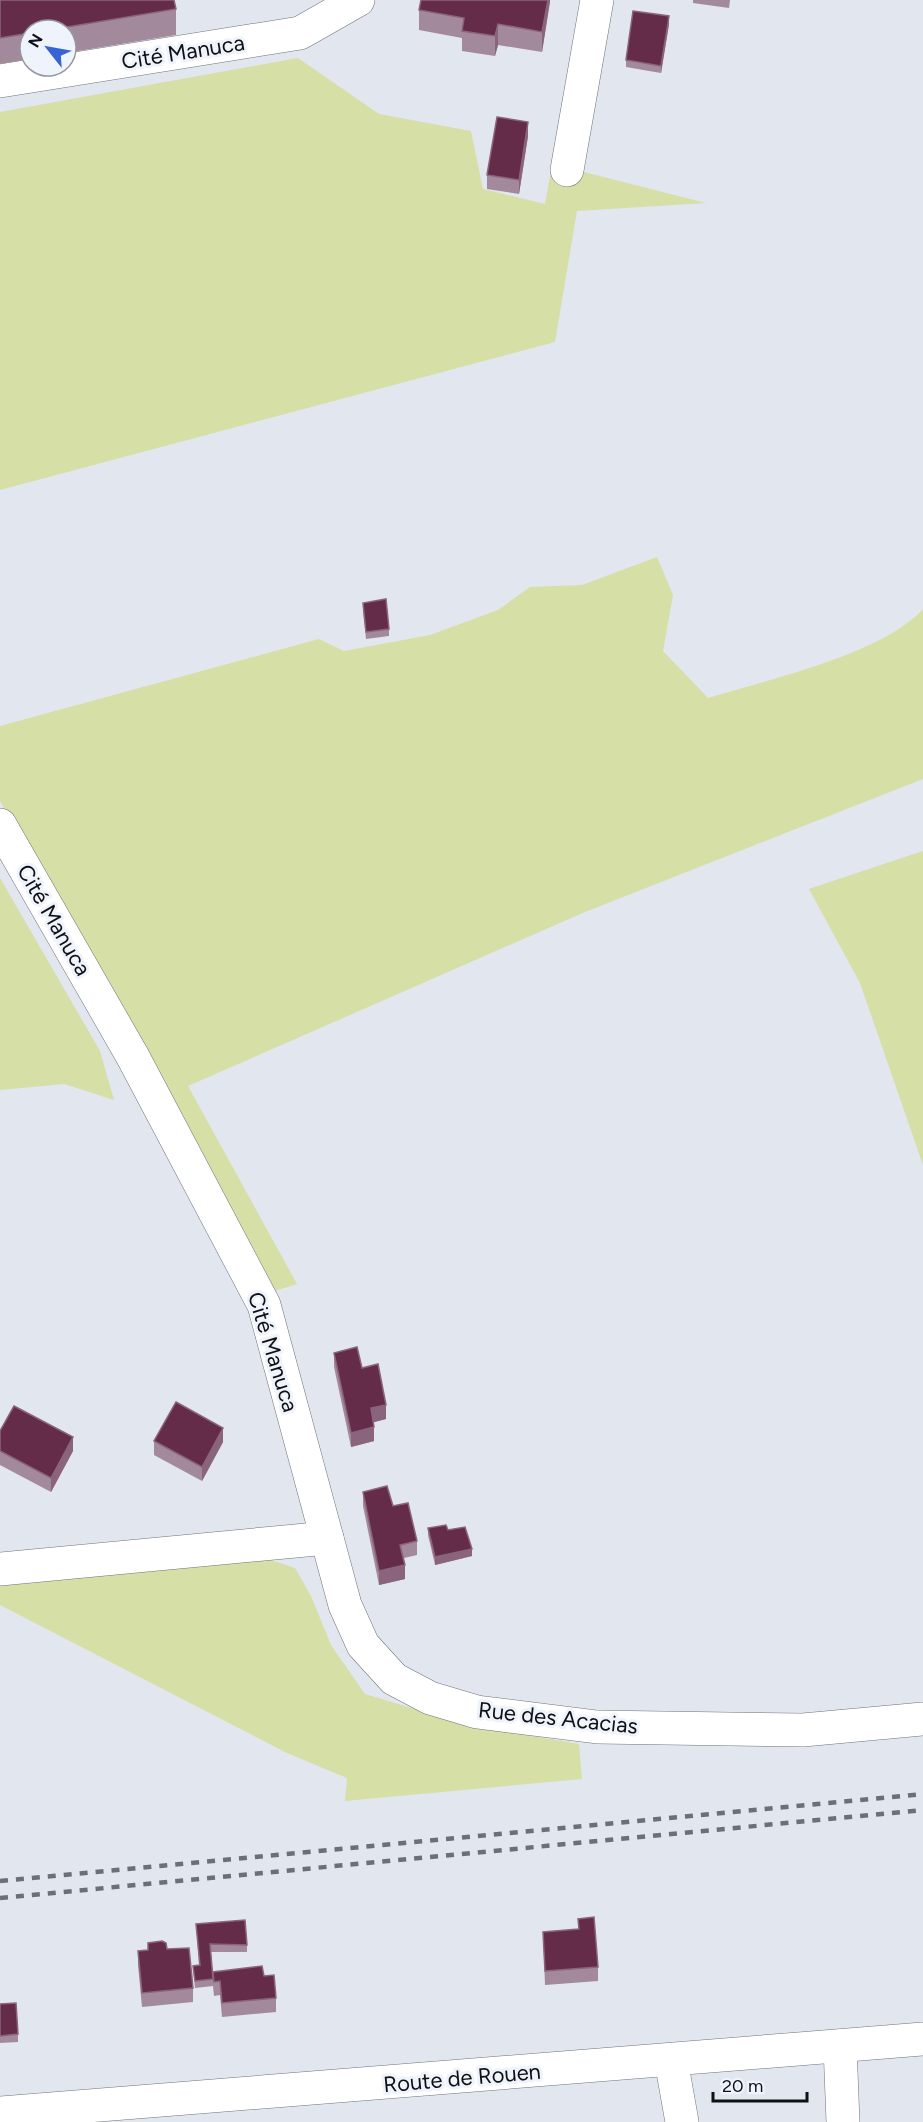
<svg xmlns="http://www.w3.org/2000/svg" width="923" height="2122" viewBox="0 0 923 2122" font-family="Figtree,sans-serif">
  <style>
    .green { fill: #d6dfa6 }
    .lines { fill: none; stroke-linecap: round; stroke-linejoin: round }
    .minor-casing { stroke: #6f747c; stroke-width: 34 }
    .major-casing { stroke: #6f747c; stroke-width: 34 }
    .minor { stroke: #fff; stroke-width: 33 }
    .major { stroke: #fff; stroke-width: 33 }
    .rail { stroke: #6c6f75; stroke-width: 4.5; stroke-dasharray: 8 8; stroke-linecap: butt }
    .wall { fill: #a3899c }
    .shaded-wall { fill: #8a647c }
    .building { fill: #652c4a; stroke: #8a647c; stroke-width: 1.5 }
    .labels { text-anchor: middle; dominant-baseline: central; stroke-width: 6; stroke-linejoin: round; paint-order: stroke }
    .street-label { font-size: 22px; fill: #0f1013; stroke: #eef3fc }
  </style>
  <rect width="100%" height="100%" fill="#e1e6ef"/>
  <g class="green">
    <path d="M298,58l81,56 92,17 12,58 62,15 5,-28 30,-5 126,32 -129,8 -22,131 -555,148v-378z"/>
    <path d="M657,557l16,38 -10,56 45,47c59,-18 175,-44 215,-89v170l-338,133 -397,174 109,198 -29,9 -134,-265 -134,-227v-75l319,-87 25,12 86,-16 68,-25 32,-23 52,-2z"/>
    <path d="M923,851v314l-63,-182 -51,-94z"/>
    <path d="M0,878l100,173 14,49 -50,-16 -64,6z"/>
    <path d="M256,1555l39,13 16,28 20,49 34,49 103,31 111,19 3,35 -237,22 2,-23 -60,-25 -287,-148v-23z"/>
  </g>
  <g class="lines">
    <defs>
      <g id="minor">
        <path d="M0,81l300,-48 58,-33"/>
        <path d="M567,170l30,-170"/>
        <path d="M0,825l133,232 131,248 81,300 18,40 31,34 36,19 47,14 120,15 206,3 120,-11"/>
        <path d="M0,1569l327,-31"/>
        <path d="M840,2046l3,76"/>
        <path d="M671,2060l11,62"/>
      </g>
      <path id="major" d="M0,2113l923,-74"/>
    </defs>
    <use href="#minor" class="minor-casing"/>
    <use href="#major" class="major-casing"/>
    <use href="#minor" class="minor"/>
    <use href="#major" class="major"/>
    <g class="rail">
      <path d="M0,1881l923,-87"/>
      <path d="M0,1898l923,-88"/>
    </g>
  </g>
  <g class="wall">
    <path d="M0,0l176,9v26l-110,18v-23h-36v29l-30,5z"/>
    <path d="M550,0l-8,52 -44,-7 -3,11 -33,-5v-13l-43,-8v-20z"/>
    <path d="M693,0h37l-1,8 -36,-5z"/>
    <path d="M669,24l-8,49 -35,-6v-7z"/>
    <path d="M528,136l-9,58 -32,-5v-14z"/>
    <path d="M363,603l26,26v7l-23,3 -3,-29z"/>
    <path d="M334,1353l28,15 24,51 -12,3v19l-23,6 -17,-80z"/>
    <path d="M0,1431l73,20 -22,41 -51,-27z"/>
    <path d="M154,1441l69,1 -21,39 -48,-26z"/>
    <path d="M363,1492l30,14 24,35v14l-13,3 1,21 -26,6 -16,-79z"/>
    <path d="M428,1528l20,2 24,26 -37,9 -7,-30z"/>
    <path d="M578,1919l20,48v14l-53,4 -2,-53 35,-3z"/>
    <path d="M196,1924l51,21v7h-36l2,26 51,-2 12,22v14l-54,5 -2,-22 -6,1 -1,-10 -18,2 -2,-22 6,-1z"/>
    <path d="M148,1943l19,6 26,39v14l-51,5 -4,-42v-14h10z"/>
    <path d="M0,2004l18,30v8l-18,1z"/>
  </g>
  <g class="shaded-wall">
    <path d="M548,0h2v2l-8,50v-20z"/>
    <path d="M669,16v8l-8,49v-7z"/>
    <path d="M498,24v21l-3,11v-20z"/>
    <path d="M528,122v14l-9,58v-14z"/>
    <path d="M386,1405v14l-15,4v-15z"/>
    <path d="M374,1427v14l-23,6v-14z"/>
    <path d="M223,1428v14l-21,39v-14z"/>
    <path d="M73,1437v14l-22,41v-14z"/>
    <path d="M472,1549v7l-37,9v-8z"/>
    <path d="M405,1565v14l-26,6v-14z"/>
  </g>
  <g class="building">
    <path d="M0,0h174l2,9 -127,21h-19v3l-30,5z"/>
    <path d="M421,0h127l-6,32 -44,-8 -3,12 -33,-5 2,-13 -45,-8z"/>
    <path d="M633,11l36,5 -8,50 -35,-6z"/>
    <path d="M497,117l31,5 -9,58 -32,-5z"/>
    <path d="M386,599l3,30 -23,3 -3,-29z"/>
    <path d="M357,1347l5,21 16,-4 8,41 -15,3 3,19 -23,6 -17,-80z"/>
    <path d="M176,1402l47,26 -21,39 -48,-26z"/>
    <path d="M14,1406l59,31 -22,41 -51,-27v-20z"/>
    <path d="M387,1486l6,20 15,-3 9,38 -17,4 5,20 -26,6 -16,-79z"/>
    <path d="M446,1525l2,5 17,-3 7,22 -37,8 -7,-29z"/>
    <path d="M594,1917l4,50 -53,4 -2,-39 36,-3 -1,-10z"/>
    <path d="M245,1920l2,25 -37,-1 3,35 -18,2 -2,-15 7,-1 -4,-41z"/>
    <path d="M162,1941l4,2 1,6 22,-1 4,40 -51,5 -4,-42 10,-1v-7z"/>
    <path d="M262,1966l2,10 10,-1 2,23 -54,5 -2,-22 -6,1 -1,-10z"/>
    <path d="M16,2003l2,31 -18,2v-32z"/>
  </g>
  <g class="labels">
    <g class="street-label">
      <text transform="translate(183 52) rotate(-9)">Cité Manuca</text>
      <text transform="translate(54 920) rotate(60)">Cité Manuca</text>
      <text transform="translate(273 1352) rotate(73)">Cité Manuca</text>
      <text transform="translate(558 1718) rotate(6)">Rue des Acacias</text>
      <text transform="translate(462 2078) rotate(-5)">Route de Rouen</text>
    </g>
  </g>
  <g transform="translate(48 48) rotate(301)"><circle r="28" fill="#eef3fc" stroke="#95989f" stroke-width="1.5"/>
  <path d="M0-4.5L10 22L0 15L-10 22Z" fill="#3664d4"/>
  <text y="-9" font-size="16" font-weight="bold" text-anchor="middle" fill="#0f1013">N</text>
  </g>
  <path d="M713 2092v9h94v-9" fill="none" stroke="#0f1013" stroke-width="3"/>
  <text x="722" y="2092" font-size="18" fill="#0f1013" stroke="#eef3fc" stroke-width="4.5" paint-order="stroke">20 m</text>
</svg>
